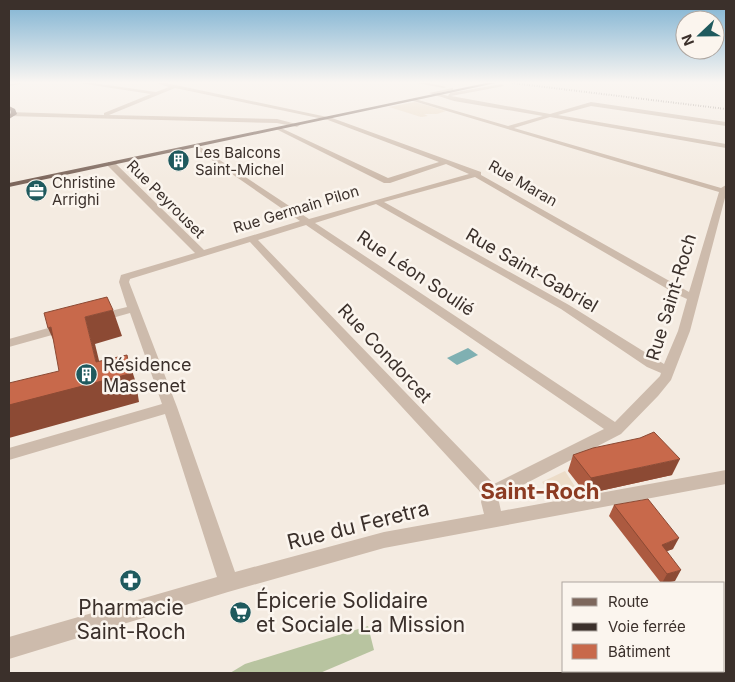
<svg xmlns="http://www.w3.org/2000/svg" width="735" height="682" viewBox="0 0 735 682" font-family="Inter,sans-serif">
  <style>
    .green { fill: #b8c4a0 }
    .plaza { fill: #ecdcc8 }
    .water { fill: #7fb0b2 }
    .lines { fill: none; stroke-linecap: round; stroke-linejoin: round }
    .minor { fill: #cdbbac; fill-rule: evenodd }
    .major { fill: #7d675c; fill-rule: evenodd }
    .rail { stroke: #3b302b; stroke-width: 2; stroke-dasharray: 0.5 2; stroke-linecap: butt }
    .wall { fill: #ac5a40 }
    .shaded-wall { fill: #8c4a34 }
    .building { fill: #c8694b; stroke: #8c4a34 }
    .labels { text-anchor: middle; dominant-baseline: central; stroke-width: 5; stroke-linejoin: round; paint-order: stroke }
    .far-poi-label { font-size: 15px; fill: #3b302b; stroke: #fbf5ee; text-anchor: start }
    .far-street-label { font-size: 15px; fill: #3b302b; stroke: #fbf5ee }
    .street-label { font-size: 18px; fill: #3b302b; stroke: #fbf5ee }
    .poi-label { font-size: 18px; fill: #3b302b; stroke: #fbf5ee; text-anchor: start }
    .near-street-label { font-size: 21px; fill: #3b302b; stroke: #fbf5ee }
    .near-poi-label { font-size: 21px; fill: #3b302b; stroke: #fbf5ee; text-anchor: start }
    .near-neighbourhood-label { font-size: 22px; font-weight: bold; fill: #8c3b22; stroke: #fbf5ee }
  </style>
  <rect width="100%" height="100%" fill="#f4ebe1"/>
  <path class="green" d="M368,626l6,24 -54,23h-90l15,-9z"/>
  <g class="plaza">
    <path d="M415,102l7,2 24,7 -9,3h-13l4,2 -7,1 -32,-10z"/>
    <path d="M565,471l16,25 -26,4 -13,-18z"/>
  </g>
  <path class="water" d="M468,348l10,7 -21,10 -10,-7z"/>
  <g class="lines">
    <g class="minor">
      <path d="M25,83l-16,3v-2z"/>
      <path d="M79,83h14l63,9 13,-5 -13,-4h10l166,35 149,54v3l208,117 30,-100 -309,-92 5,-1 93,27 35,-10 -89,-15 -25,-8 24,-5v2l-15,3 10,3 2,-3 52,-9 2,2 -53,10 99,18 41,-12 135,20v4l-135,-20 -33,9 168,29v4l-176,-31 -36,11 207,60 5,-3v9l-36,137 -19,49 -13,16 -37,38 -121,63 -1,5 2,9 225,-41v14l-342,64 -156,44 -219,67v-22l208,-60 -52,-163 -156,46v-12l153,-44 -32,-91 -32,9 -6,-4 2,-3 33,-8 -8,-25 2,-7 74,-22 -87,-87v-4h6l90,88 96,-29 -107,-74v-2h4l112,74 160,-45 -23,-10 -56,19h-6l-108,-54 5,-1 107,50 51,-16 -111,-42 -153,-32 -66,27 168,4 23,6 -3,2 -20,-4 -268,-7v-4l95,3v-2l47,-19zM475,177l201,117 11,5 -9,32 -14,33 -95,-59 -185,-103zM376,204l185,105 86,58 14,6 -1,3 -45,46 -300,-199zM306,225l298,204 -110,55 -236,-244zM250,242l233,253 -2,7 3,12 -100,18 -149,40 -58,-165 -48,-125 1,-3z"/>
      <path d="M416,83h13l17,4 -2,1z"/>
      <path d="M66,323l4,1 2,3 -2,3 -61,17v-8z"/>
    </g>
    <g class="major">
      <path d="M486,83h10l-487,104v-4z"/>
      <path d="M9,106l6,3 2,5 -8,5v-4l2,-2z"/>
    </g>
    <path class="rail" d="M512,83l214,26"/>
  </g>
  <g class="wall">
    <path d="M573,455l99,20 -86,19 -18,-23z"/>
    <path d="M614,505l59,44 -6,2 8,30 -10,2h-4l-52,-67z"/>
  </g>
  <g class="shaded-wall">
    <path d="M113,310l9,26 -27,8 9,37 23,-26 9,28 3,19 -130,36v-33l87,-43 -11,-45z"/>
    <path d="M51,327l9,28 -12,-27z"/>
    <path d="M680,459l-8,16 -86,19 5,-16z"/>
    <path d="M679,538l-6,11 -17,6 6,-10z"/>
    <path d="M681,570l-6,11 -13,2 5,-9z"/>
  </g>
  <g class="building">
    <path d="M107,297l6,13 -28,7 11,45 31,-7 2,19 -120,31v-22l50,-12 -8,-44 -3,1 -4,-15z"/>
    <path d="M654,432l26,27 -89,19 -18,-23 20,-7 47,-10z"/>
    <path d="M648,499l31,39 -17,7 19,25 -14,4 -53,-69z"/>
  </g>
  <linearGradient id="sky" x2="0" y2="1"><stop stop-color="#7eb2d2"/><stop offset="0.46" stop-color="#faf6f2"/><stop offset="1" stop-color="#faf6f2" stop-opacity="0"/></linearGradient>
  <rect width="735" height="179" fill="url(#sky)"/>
  <defs>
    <symbol id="building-disc" viewBox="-11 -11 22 22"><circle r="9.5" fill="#1f5a5e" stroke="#fbf5ee"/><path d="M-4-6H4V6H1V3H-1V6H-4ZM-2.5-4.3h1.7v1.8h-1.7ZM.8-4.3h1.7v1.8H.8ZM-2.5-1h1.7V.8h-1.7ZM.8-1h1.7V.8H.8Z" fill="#fff"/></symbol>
    <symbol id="office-disc" viewBox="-11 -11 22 22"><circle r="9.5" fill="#1f5a5e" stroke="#fbf5ee"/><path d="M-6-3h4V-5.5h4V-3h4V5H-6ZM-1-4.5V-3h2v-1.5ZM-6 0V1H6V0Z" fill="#fff"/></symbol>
    <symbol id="pharmacy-disc" viewBox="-11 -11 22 22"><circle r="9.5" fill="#1f5a5e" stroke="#fbf5ee"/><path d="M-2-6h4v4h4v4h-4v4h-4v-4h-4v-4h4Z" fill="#fff"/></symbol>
    <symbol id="supermarket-disc" viewBox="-11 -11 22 22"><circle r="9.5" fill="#1f5a5e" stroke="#fbf5ee"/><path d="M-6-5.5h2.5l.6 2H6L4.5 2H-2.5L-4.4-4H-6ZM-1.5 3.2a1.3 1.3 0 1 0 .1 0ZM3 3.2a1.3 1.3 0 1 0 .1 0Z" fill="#fff"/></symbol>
  </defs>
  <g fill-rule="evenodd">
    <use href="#building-disc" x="166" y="148" width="25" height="25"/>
    <use href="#office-disc" x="24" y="178" width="25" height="25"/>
    <use href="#building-disc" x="74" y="362" width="25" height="25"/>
    <use href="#pharmacy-disc" x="118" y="568" width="25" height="25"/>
    <use href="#supermarket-disc" x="228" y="600" width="25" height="25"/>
  </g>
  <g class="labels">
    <g class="far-poi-label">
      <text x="195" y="152">Les Balcons<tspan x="195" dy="17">Saint-Michel</tspan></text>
      <text x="52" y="182">Christine<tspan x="52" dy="17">Arrighi</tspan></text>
    </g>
    <g class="far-street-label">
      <text transform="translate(523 183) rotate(30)">Rue Maran</text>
      <text transform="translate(166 199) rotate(45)">Rue Peyrouset</text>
      <text transform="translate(296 209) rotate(-17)">Rue Germain Pilon</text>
    </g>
    <g class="street-label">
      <text transform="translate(532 270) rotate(30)">Rue Saint-Gabriel</text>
      <text transform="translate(416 273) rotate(34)">Rue Léon Soulié</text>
      <text transform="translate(671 297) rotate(-73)">Rue Saint-Roch</text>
      <text transform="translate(385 353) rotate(47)">Rue Condorcet</text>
    </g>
    <g class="poi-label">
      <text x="103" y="364">Résidence<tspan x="103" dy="21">Massenet</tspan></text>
    </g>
    <g class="near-street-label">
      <text transform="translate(358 525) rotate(-14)">Rue du Feretra</text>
    </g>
    <g class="near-poi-label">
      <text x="256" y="600">Épicerie Solidaire<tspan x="256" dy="24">et Sociale La Mission</tspan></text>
      <text x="131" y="607" text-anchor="middle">Pharmacie<tspan x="131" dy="24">Saint-Roch</tspan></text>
    </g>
    <g class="near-neighbourhood-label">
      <text x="540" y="491">Saint-Roch</text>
    </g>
  </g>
  <rect width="735" height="682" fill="none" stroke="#3b302b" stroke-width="20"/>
  <rect x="562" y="582" width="162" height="90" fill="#fbf5ee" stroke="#aea6a0"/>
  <rect x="572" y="598" width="25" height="8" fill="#7d675c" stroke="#aea6a0"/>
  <text x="608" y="607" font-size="15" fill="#3b302b">Route</text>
  <rect x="572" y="623" width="25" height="8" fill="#3b302b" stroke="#aea6a0"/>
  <text x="608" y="632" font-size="15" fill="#3b302b">Voie ferrée</text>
  <rect x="572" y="644" width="25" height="15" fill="#c8694b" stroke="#aea6a0"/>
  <text x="608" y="657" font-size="15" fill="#3b302b">Bâtiment</text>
  <g transform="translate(700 35) rotate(248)"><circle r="24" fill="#fbf5ee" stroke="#aea6a0"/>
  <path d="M0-4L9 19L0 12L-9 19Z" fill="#1f5a5e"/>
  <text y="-8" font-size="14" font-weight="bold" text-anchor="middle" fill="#3b302b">N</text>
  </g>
</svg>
